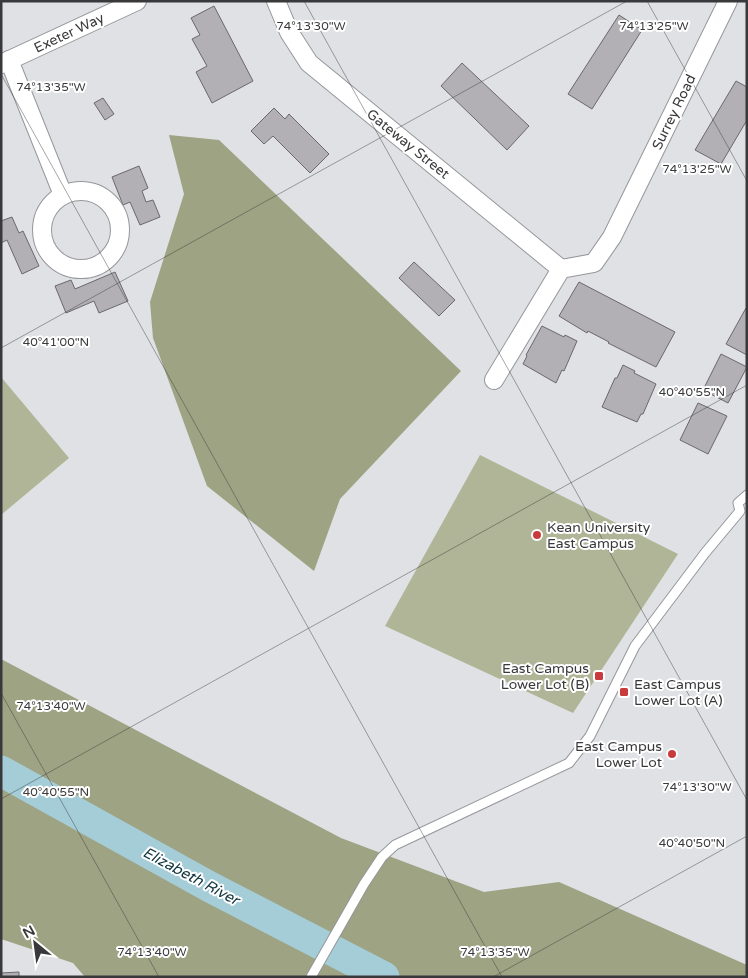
<svg xmlns="http://www.w3.org/2000/svg" width="748" height="978" viewBox="0 0 748 978" font-family="'Varela Round',sans-serif">
  <style>
    .green { fill: #afb596 }
    .forest { fill: #9da383 }
    .lines { fill: none; stroke-linecap: round; stroke-linejoin: round }
    .river { stroke: #a5cdd8; stroke-width: 31 }
    .building { fill: #b2b0b4; stroke: #6a686b }
    .lane-casing { stroke: #95979b; stroke-width: 11 }
    .street-casing { stroke: #95979b; stroke-width: 20 }
    .lane { stroke: #fff; stroke-width: 9 }
    .street { stroke: #fff; stroke-width: 18 }
    .ticks { fill: none; stroke: #39393b; stroke-width: 1; stroke-opacity: 0.45 }
    .poi-dot { fill: #c93a3d; stroke: #fff; stroke-width: 2 }
    .labels { text-anchor: middle; dominant-baseline: central; stroke-width: 4; stroke-linejoin: round; paint-order: stroke }
    .street-label { font-size: 14px; fill: #39393b; stroke: #fff }
    .poi-label { font-size: 14px; fill: #39393b; stroke: #fff; text-anchor: start }
    .water-label { font-size: 15px; font-style: italic; fill: #11363f; stroke: #fff }
    .ticks-label { font-size: 12px; text-anchor: middle; fill: #39393b; stroke: #fff; stroke-width: 4; stroke-linejoin: round; paint-order: stroke }
  </style>
  <rect width="100%" height="100%" fill="#dfe1e5"/>
  <g class="green">
    <path d="M1,377l68,81 -68,57z"/>
    <path d="M480,455l198,99 -105,159 -188,-87z"/>
  </g>
  <g class="forest">
    <path d="M169,135l50,5 242,231 -121,128 -26,72 -107,-85 -54,-148 -3,-36 34,-108z"/>
    <path d="M1,659l340,179 143,54 75,-10 188,83v12h-662l-12,-14 -72,-24z"/>
  </g>
  <g class="lines">
    <path class="river" d="M1,771l209,116 174,90"/>
  </g>
  <g class="building">
    <path d="M214,6l39,75 -41,22 -16,-31 11,-6 -15,-27 8,-4 -9,-17z"/>
    <path d="M619,15l23,15 -50,79 -24,-15z"/>
    <path d="M462,63l67,63 -22,24 -66,-64z"/>
    <path d="M736,81l11,6v33l-26,44 -26,-14z"/>
    <path d="M103,98l11,16 -9,6 -11,-17z"/>
    <path d="M274,108l11,11 4,-5 40,40 -19,19 -37,-37 -9,8 -13,-13z"/>
    <path d="M139,166l9,22 -6,3 4,11 7,-2 7,17 -20,8 -10,-23 -7,3 -11,-28z"/>
    <path d="M12,217l7,16 4,-2 16,35 -17,8 -15,-34 -6,3v-22z"/>
    <path d="M414,262l41,38 -16,16 -40,-38z"/>
    <path d="M115,272l13,29 -29,12 -5,-12 -28,12 -11,-27 16,-6 4,9z"/>
    <path d="M579,282l96,50 -19,35 -48,-24 1,-1 -21,-11 -1,2 -28,-17z"/>
    <path d="M746,308h1v47l-21,-11z"/>
    <path d="M542,326l22,11 1,-2 12,6 -13,30 -2,-1 -6,13 -33,-19 4,-8 -1,-1z"/>
    <path d="M721,354l26,13 -19,36 -25,-13z"/>
    <path d="M623,365l12,6 -1,2 22,11 -13,30h-2l-4,8 -35,-15 13,-29h2z"/>
    <path d="M698,403l29,13 -19,38 -28,-14z"/>
    <path d="M19,972v5h-18v-4z"/>
  </g>
  <g class="lines">
    <defs>
      <path id="lane" d="M311,977l53,-93 18,-27 13,-12 174,-82 21,-27 45,-90 70,-93 35,-42 -2,-8 9,-8"/>
      <g id="street">
        <path d="M276,1l13,31 20,31 252,206"/>
        <path d="M9,60l54,135"/>
        <path d="M1,64l136,-63"/>
        <circle cx="81" cy="230" r="39"/>
        <path d="M494,380l67,-111 33,-6 18,-26 116,-236"/>
      </g>
    </defs>
    <use href="#lane" class="lane-casing"/>
    <use href="#street" class="street-casing"/>
    <use href="#lane" class="lane"/>
    <use href="#street" class="street"/>
  </g>
  <path class="ticks" d="M304,1l443,799M647,1l100,180M1,74l501,903M1,348l626,-347M1,693l158,284M1,799l746,-414M493,977l254,-141"/>
  <g class="poi-dot">
    <circle cx="537" cy="535" r="5"/>
    <rect x="594" y="671" width="10" height="10" rx="2.5"/>
    <rect x="619" y="687" width="10" height="10" rx="2.5"/>
    <circle cx="672" cy="754" r="5"/>
  </g>
  <g class="labels">
    <g class="street-label">
      <text transform="translate(69 33) rotate(-25)">Exeter Way</text>
      <text transform="translate(674 112) rotate(-64)">Surrey Road</text>
      <text transform="translate(408 144) rotate(39)">Gateway Street</text>
    </g>
    <g class="poi-label">
      <text x="547" y="527">Kean University<tspan x="547" dy="16">East Campus</tspan></text>
      <text x="589" y="668" text-anchor="end">East Campus<tspan x="589" dy="16">Lower Lot (B)</tspan></text>
      <text x="634" y="684">East Campus<tspan x="634" dy="16">Lower Lot (A)</tspan></text>
      <text x="662" y="746" text-anchor="end">East Campus<tspan x="662" dy="16">Lower Lot</tspan></text>
    </g>
    <g class="water-label">
      <text transform="translate(191 876) rotate(28)">Elizabeth River</text>
    </g>
  </g>
  <g class="ticks-label">
    <text x="311" y="30">74°13'30"W</text>
    <text x="654" y="30">74°13'25"W</text>
    <text x="51" y="91">74°13'35"W</text>
    <text x="697" y="173">74°13'25"W</text>
    <text x="56" y="346">40°41'00"N</text>
    <text x="692" y="396">40°40'55"N</text>
    <text x="51" y="710">74°13'40"W</text>
    <text x="697" y="791">74°13'30"W</text>
    <text x="56" y="796">40°40'55"N</text>
    <text x="692" y="847">40°40'50"N</text>
    <text x="152" y="956">74°13'40"W</text>
    <text x="495" y="956">74°13'35"W</text>
  </g>
  <rect width="748" height="978" fill="none" stroke="#39393b" stroke-width="5"/>
  <g transform="translate(35 943) rotate(331)" stroke="#ffffff" stroke-width="4" paint-order="stroke">
  <path d="M0-4L9 19L0 12L-9 19Z" fill="#39393b"/>
  <text y="-8" font-size="14" font-weight="bold" text-anchor="middle" fill="#39393b">N</text>
  </g>
</svg>
